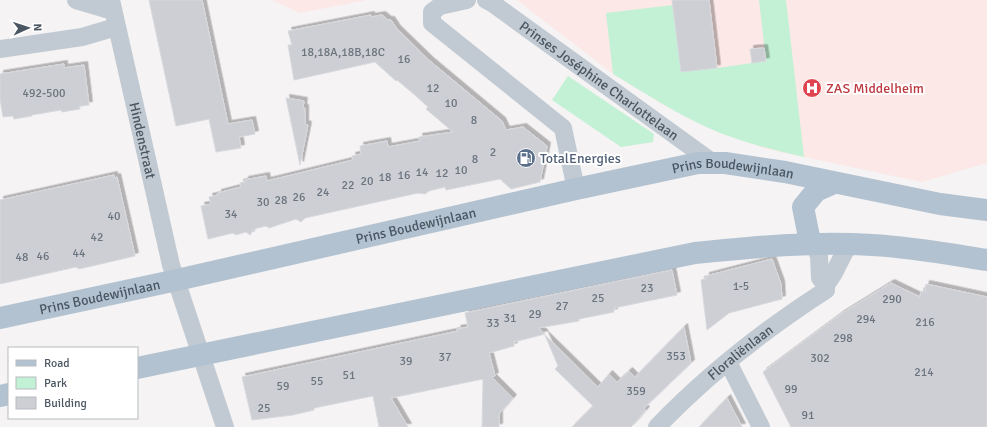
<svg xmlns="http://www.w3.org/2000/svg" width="987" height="427" viewBox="0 0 987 427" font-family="Signika,sans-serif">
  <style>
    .medical { fill: #fce8e6 }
    .green { fill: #c3f1d5 }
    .building { fill: #cdcfd5; stroke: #d7d9de; filter: url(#shadow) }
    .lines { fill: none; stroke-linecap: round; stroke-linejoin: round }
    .minor { stroke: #c1cad2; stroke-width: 18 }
    .major { stroke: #b3c2d1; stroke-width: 22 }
    .labels { text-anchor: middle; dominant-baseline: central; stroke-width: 4; stroke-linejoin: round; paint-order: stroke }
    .number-label { font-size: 12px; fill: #6b747e }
    .street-label { font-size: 14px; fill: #4a5661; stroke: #fff }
    .health-label { font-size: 14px; fill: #be3a42; stroke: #fff; text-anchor: start }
    .service-label { font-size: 14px; fill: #4e5e75; stroke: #fff; text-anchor: start }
  </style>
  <defs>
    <filter id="shadow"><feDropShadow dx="3.5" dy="-3.5" stdDeviation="0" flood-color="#0004"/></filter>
  </defs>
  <rect width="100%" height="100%" fill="#f5f3f3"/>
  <g class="medical">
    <path d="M272,0h95l-67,13z"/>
    <path d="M517,0h470v163l-65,19 -155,-33 -55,-20 -53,-27 -46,-28z"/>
  </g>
  <g class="green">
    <path d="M759,0h27l18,157c-31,-7 -62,-15 -91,-27 -35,-15 -68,-37 -100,-56l-7,-61 67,-8 44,63 49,-7z"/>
    <path d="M568,76l86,58 -1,8 -32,5 -69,-47z"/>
  </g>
  <g class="building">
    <path d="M149,0h53l26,124 24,-4 3,14 -16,3 2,11 -25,4 -7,-33 -33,7z"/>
    <path d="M672,0h37l8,68 -36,4z"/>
    <path d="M371,15v2l11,-2 6,5h3l6,9 33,32 72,60 4,9 17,-3 24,19 -7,36 -29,7 -11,-10 -54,11 -1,-3 -16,4 -4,3 -7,-1 -113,25 -4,4 -5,-3 -27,9 -3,-2 -12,3 -4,6 -4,-3 -10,3 -3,-2 -25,6 -7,-33 10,-2 -2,-7 9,-2v-2l23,-6 -1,-4 5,-1v-2l21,-4 1,5 86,-21 -1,-4 9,-2 -1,-8 27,-5 1,6 32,-6 -1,-4 34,-5 -27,-23 2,-2 -12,-11 -19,-16 -1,1 -21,-19 -81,18 -6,-35h4l-4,-14z"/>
    <path d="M764,48l2,13 -14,2 -2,-14z"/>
    <path d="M64,64v4l20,-3 5,40 -10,1 1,3 -18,3 -1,-2 -29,5v1l-18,3 -1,-3 -10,1 -3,-18v-25z"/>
    <path d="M286,98l18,3 -1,7h2v16l3,1 -8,40z"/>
    <path d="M114,175v3l3,-1 18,79 -56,13 -3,-2 -76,17v-84z"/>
    <path d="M772,259l9,25 1,15 -53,14 -22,17 -6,-50 5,-1v-3z"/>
    <path d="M672,270l5,25 -63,13v4l-35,7v2l-41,7 7,6 -31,8v4l-25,7 6,23 -3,1 21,21 -14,16v13h-17l1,-48 -92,19 17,29h-29l-6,-31 -59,12v2l-21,5 -41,5 -10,-43 216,-46 -1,-2 11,-2 -3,-14z"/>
    <path d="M891,283l29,14 1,-6 4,1 1,-8 61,13v130h-196l-28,-55 78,-58z"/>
    <path d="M684,327l7,36 -47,45 2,2 -15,17h-59l21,-21 -38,-37 3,-3 -13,-31 53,52 11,-13 8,8 12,-11 6,6z"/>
    <path d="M727,398l15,29h-43z"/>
  </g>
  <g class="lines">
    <g class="minor">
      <path d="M76,0l37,11"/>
      <path id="s1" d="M111,0l60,265 54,162"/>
      <path d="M467,0l-27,6 -8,6v11l131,105 13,61"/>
      <path id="s2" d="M486,0l6,3 220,159"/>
      <path d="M0,49l82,-12 34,-10"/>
      <path d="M814,244l5,12 1,22 6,7"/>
      <path d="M728,362l33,65"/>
      <path id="s3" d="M657,427c51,-53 107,-97 169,-137v-5l8,-12 11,-22 8,-7"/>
    </g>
    <g class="major">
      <path d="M814,244l-5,-7 -6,-30 13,-16 18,-8"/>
      <path id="s4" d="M0,318l177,-38 399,-91 122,-26h27l60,9 155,32 47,6"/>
      <path d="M137,368l558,-115c59,-6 118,-12 177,-8 39,2 77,9 115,15"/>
      <path d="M0,396l9,-2"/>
    </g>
  </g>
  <defs>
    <symbol id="hospital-disc" viewBox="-11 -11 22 22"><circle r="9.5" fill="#e0444e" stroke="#fff"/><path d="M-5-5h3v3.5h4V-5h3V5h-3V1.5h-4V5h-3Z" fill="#fff"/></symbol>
    <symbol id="fuel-disc" viewBox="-11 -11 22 22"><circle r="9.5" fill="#5c6f8a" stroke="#fff"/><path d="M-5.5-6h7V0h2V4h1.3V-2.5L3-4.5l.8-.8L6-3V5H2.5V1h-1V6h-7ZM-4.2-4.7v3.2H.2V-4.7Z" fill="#fff"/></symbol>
  </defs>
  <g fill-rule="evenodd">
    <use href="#hospital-disc" x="801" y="77" width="22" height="22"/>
    <use href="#fuel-disc" x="515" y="147" width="22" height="22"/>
  </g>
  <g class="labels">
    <g class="number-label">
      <text x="343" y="52">18,18A,18B,18C</text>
      <text x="404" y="59">16</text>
      <text x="433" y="88">12</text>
      <text x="44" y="93">492-500</text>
      <text x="451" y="103">10</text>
      <text x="474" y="120">8</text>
      <text x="493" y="152">2</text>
      <text x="475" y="159">8</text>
      <text x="461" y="170">10</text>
      <text x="422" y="172">14</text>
      <text x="442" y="173">12</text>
      <text x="404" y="175">16</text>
      <text x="385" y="177">18</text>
      <text x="367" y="181">20</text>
      <text x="348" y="185">22</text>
      <text x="323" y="192">24</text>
      <text x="299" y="197">26</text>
      <text x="281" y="200">28</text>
      <text x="263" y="202">30</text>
      <text x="231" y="214">34</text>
      <text x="114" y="216">40</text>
      <text x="97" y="237">42</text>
      <text x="79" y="253">44</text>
      <text x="43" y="256">46</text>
      <text x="22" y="257">48</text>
      <text x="741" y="286">1-5</text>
      <text x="647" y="288">23</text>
      <text x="598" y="298">25</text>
      <text x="892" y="299">290</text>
      <text x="562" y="306">27</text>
      <text x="535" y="314">29</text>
      <text x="510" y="318">31</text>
      <text x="866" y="319">294</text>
      <text x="925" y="322">216</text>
      <text x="493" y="323">33</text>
      <text x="843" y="338">298</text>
      <text x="676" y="356">353</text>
      <text x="445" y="357">37</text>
      <text x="820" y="358">302</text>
      <text x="406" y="361">39</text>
      <text x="924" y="372">214</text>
      <text x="349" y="375">51</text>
      <text x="317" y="381">55</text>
      <text x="283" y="386">59</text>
      <text x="791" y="389">99</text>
      <text x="636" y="391">359</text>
      <text x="264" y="408">25</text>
      <text x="808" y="415">91</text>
    </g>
    <g class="street-label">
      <text stroke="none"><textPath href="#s2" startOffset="139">Prinses Joséphine Charlottelaan</textPath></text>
      <text stroke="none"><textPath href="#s1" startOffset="144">Hindenstraat</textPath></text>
      <text stroke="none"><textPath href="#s4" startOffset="750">Prins Boudewijnlaan</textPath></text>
      <text stroke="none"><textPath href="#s4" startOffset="426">Prins Boudewijnlaan</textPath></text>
      <text stroke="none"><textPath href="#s4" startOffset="102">Prins Boudewijnlaan</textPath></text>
      <text stroke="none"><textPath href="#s3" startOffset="112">Floraliënlaan</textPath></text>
    </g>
    <g class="health-label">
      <text x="826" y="88">ZAS Middelheim</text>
    </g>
    <g class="service-label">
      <text x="540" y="158">TotalEnergies</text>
    </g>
  </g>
  <rect x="8" y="347" width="130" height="72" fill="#ffffff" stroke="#b7bbc0"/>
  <rect x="16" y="360" width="20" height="6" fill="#b3c2d1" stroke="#b7bbc0"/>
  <text x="44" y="367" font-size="12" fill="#4a5661">Road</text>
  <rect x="16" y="377" width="20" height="12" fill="#c3f1d5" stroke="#b7bbc0"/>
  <text x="44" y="387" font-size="12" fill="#4a5661">Park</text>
  <rect x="16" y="397" width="20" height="12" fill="#cdcfd5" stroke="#b7bbc0"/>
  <text x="44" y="407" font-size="12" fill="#4a5661">Building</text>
  <g transform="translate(28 28) rotate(87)" stroke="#ffffff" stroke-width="3" paint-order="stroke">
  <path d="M0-3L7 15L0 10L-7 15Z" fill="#4a5661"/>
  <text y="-6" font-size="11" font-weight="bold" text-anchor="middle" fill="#4a5661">N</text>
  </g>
</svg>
